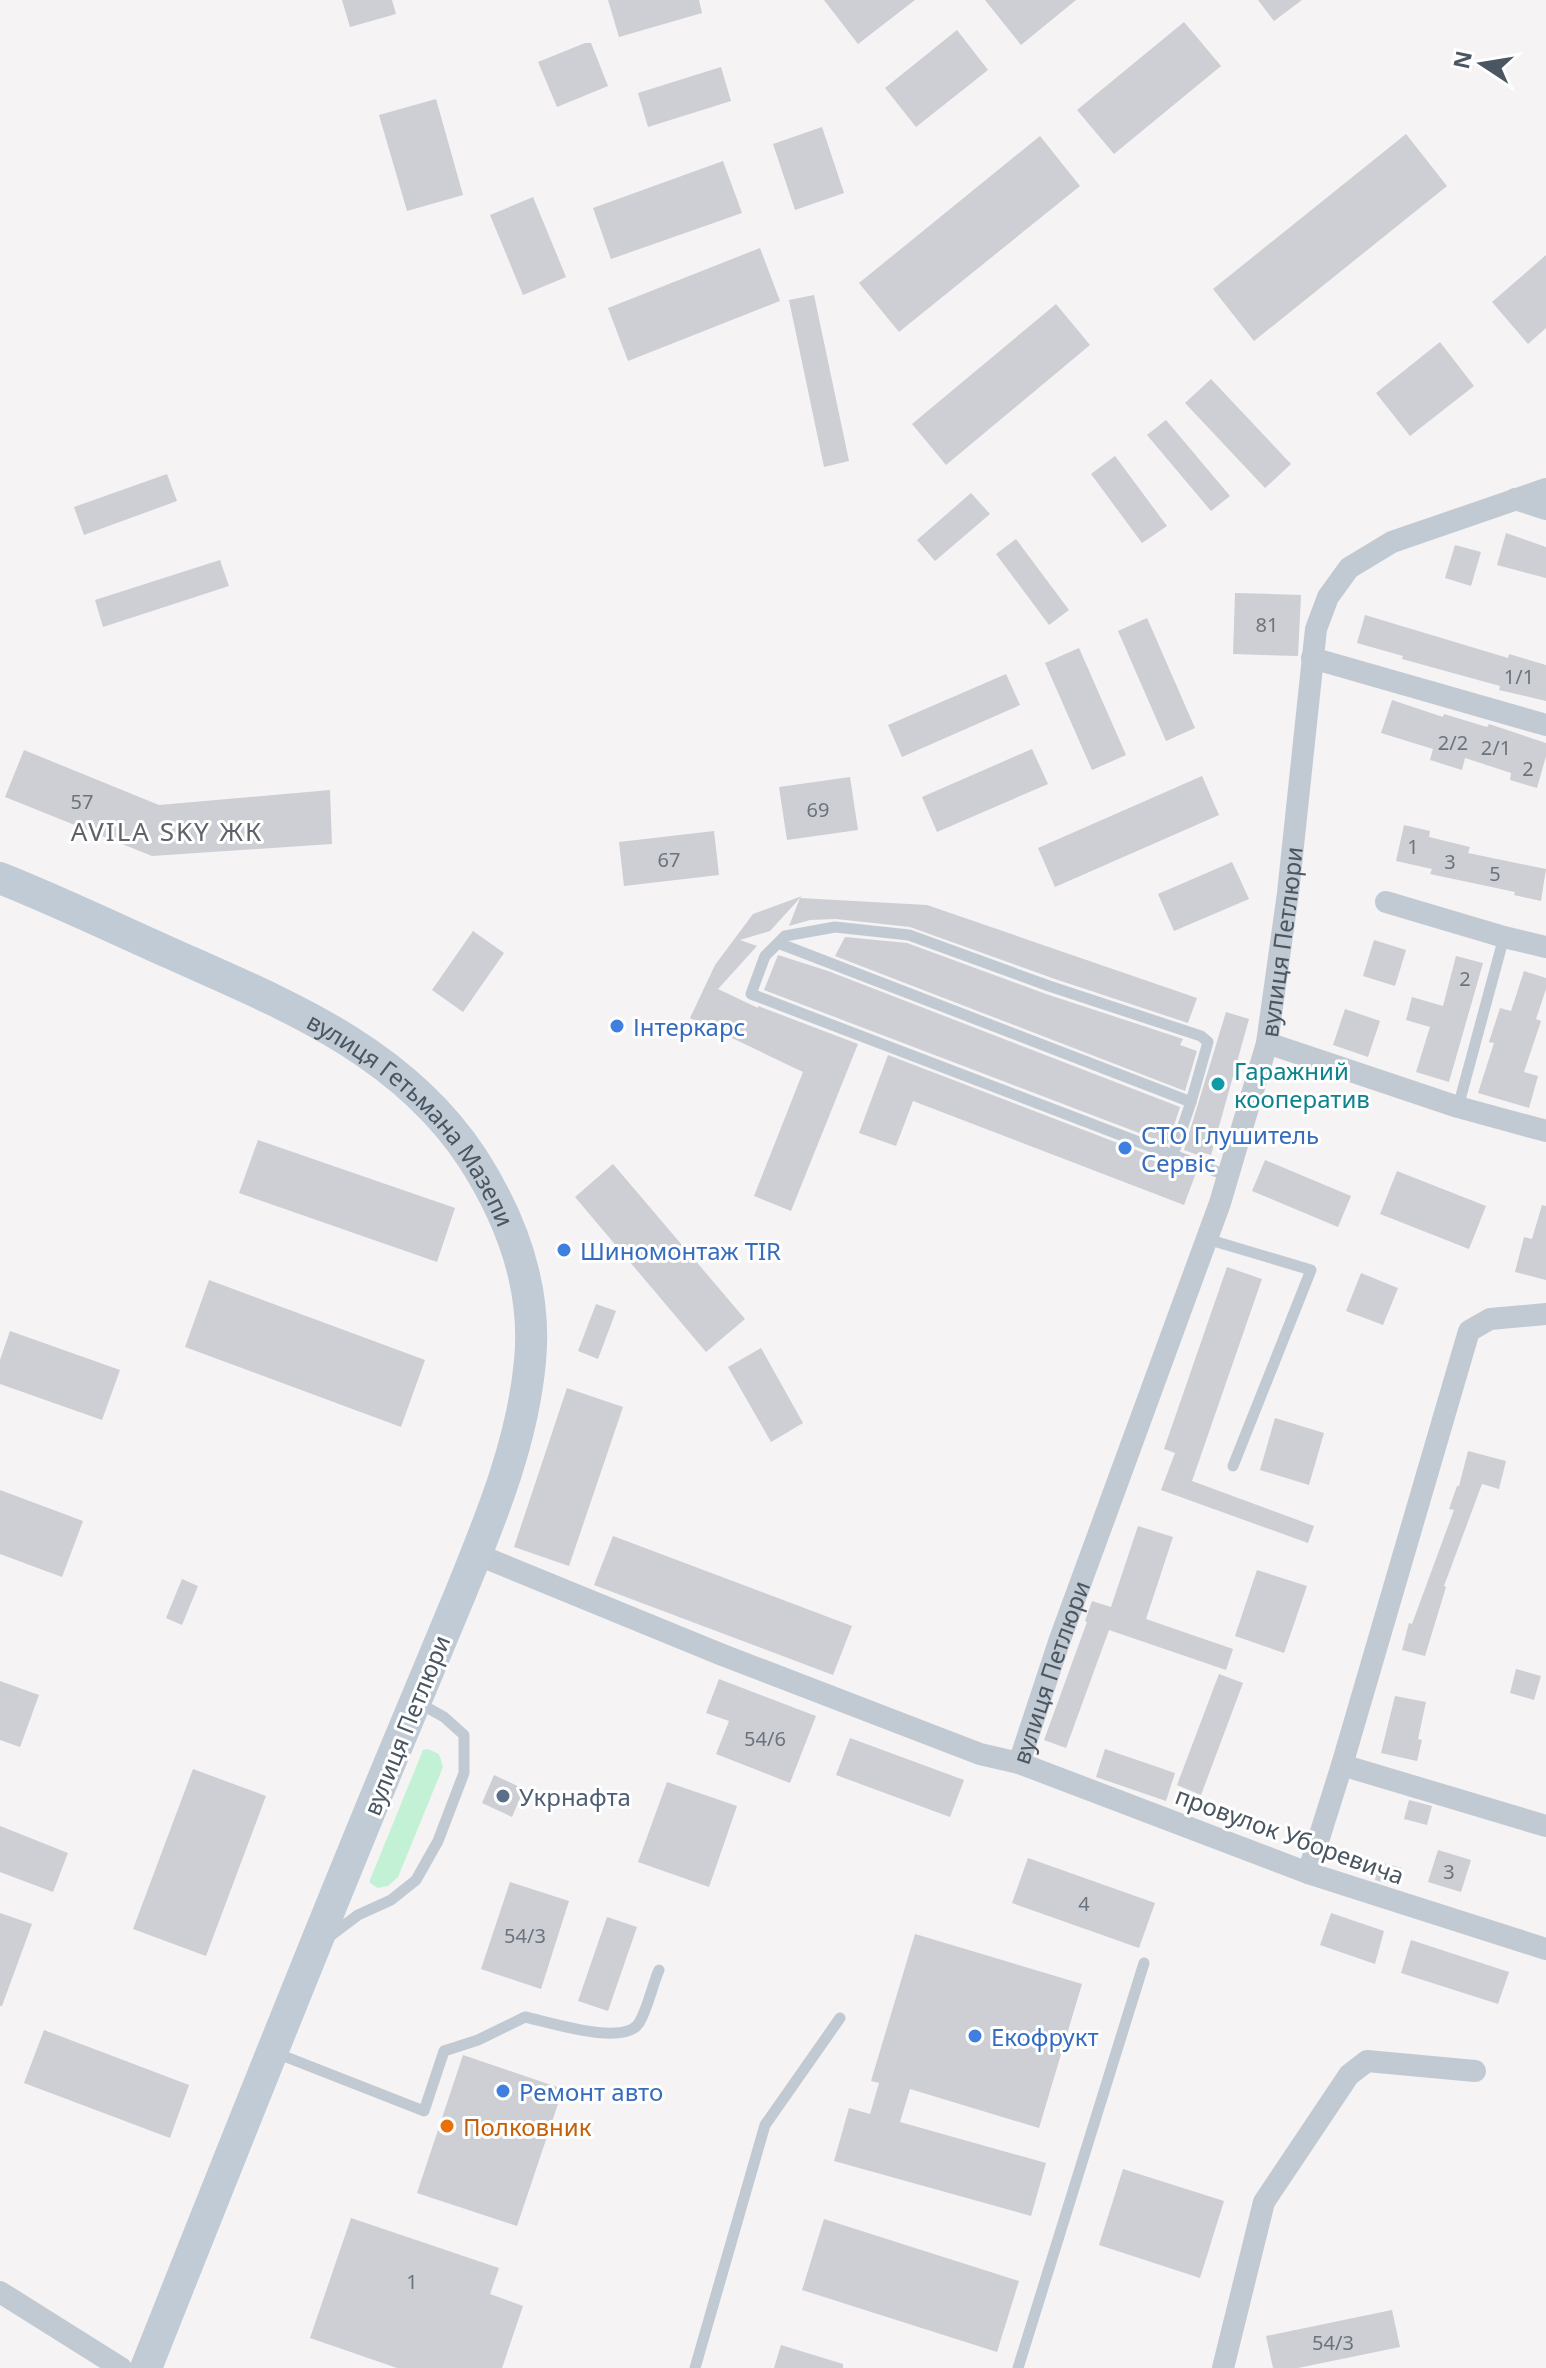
<svg xmlns="http://www.w3.org/2000/svg" width="1546" height="2368" viewBox="0 0 1546 2368" font-family="'Noto Sans',sans-serif">
  <style>
    .green { fill: #c3f1d5 }
    .building { fill: #cdcfd5 }
    .lines { fill: none; stroke-linecap: round; stroke-linejoin: round }
    .lane { stroke: #c1cad2; stroke-width: 11 }
    .street { stroke: #c1cad2; stroke-width: 22 }
    .secondary { stroke: #c1cbd6; stroke-width: 32 }
    .shop-dot { fill: #3f7fe0; stroke: #fff; stroke-width: 3 }
    .culture-dot { fill: #0f9aa8; stroke: #fff; stroke-width: 3 }
    .service-dot { fill: #5c6f8a; stroke: #fff; stroke-width: 3 }
    .food-dot { fill: #e8710a; stroke: #fff; stroke-width: 3 }
    .labels { text-anchor: middle; dominant-baseline: central; stroke-width: 6; stroke-linejoin: round; paint-order: stroke }
    .number-label { font-size: 20px; fill: #6b747e }
    .street-label { font-size: 24px; fill: #4a5661; stroke: #fff }
    .shop-label { font-size: 24px; fill: #366cbe; stroke: #fff; text-anchor: start }
    .culture-label { font-size: 24px; fill: #0d838f; stroke: #fff; text-anchor: start }
    .service-label { font-size: 24px; fill: #4e5e75; stroke: #fff; text-anchor: start }
    .food-label { font-size: 24px; fill: #c56008; stroke: #fff; text-anchor: start }
    .neighbourhood-label { font-size: 26px; letter-spacing: 2px; fill: #5f6368; stroke: #fff }
  </style>
  <rect width="100%" height="100%" fill="#f5f3f3"/>
  <path class="green" d="M428,1749l11,5 4,13 -45,110 -10,9 -10,2 -8,-5v-3l53,-130z"/>
  <g class="building">
    <path d="M342,0h50l4,14 -46,13z"/>
    <path d="M608,0h91l3,13 -83,24z"/>
    <path d="M824,0h91l-57,44z"/>
    <path d="M985,0h91l-55,45z"/>
    <path d="M1258,0h44l-28,21z"/>
    <path d="M1184,22l37,44 -107,88 -37,-44z"/>
    <path d="M957,30l31,40 -72,57 -31,-39z"/>
    <path d="M585,43h6l17,43 -51,21 -19,-45z"/>
    <path d="M721,67l10,34 -83,26 -10,-34z"/>
    <path d="M436,99l27,96 -56,16 -28,-96z"/>
    <path d="M822,127l22,66 -49,17 -22,-66z"/>
    <path d="M1406,134l41,52 -193,155 -41,-52z"/>
    <path d="M1040,136l40,50 -181,146 -40,-49z"/>
    <path d="M723,161l19,52 -131,46 -18,-51z"/>
    <path d="M533,197l33,80 -43,18 -33,-80z"/>
    <path d="M760,248l20,53 -152,60 -20,-53z"/>
    <path d="M1546,255v73l-18,16 -36,-42z"/>
    <path d="M814,295l35,166 -25,6 -35,-167z"/>
    <path d="M1056,304l34,41 -144,120 -34,-41z"/>
    <path d="M1440,342l34,44 -64,50 -34,-43z"/>
    <path d="M1211,379l80,85 -26,24 -80,-85z"/>
    <path d="M1166,420l64,76 -19,15 -64,-76z"/>
    <path d="M1115,456l52,70 -25,17 -51,-69z"/>
    <path d="M167,474l10,27 -93,34 -10,-28z"/>
    <path d="M971,493l19,21 -55,47 -18,-21z"/>
    <path d="M1506,533l40,14v31l-49,-13z"/>
    <path d="M1016,539l53,71 -20,15 -53,-71z"/>
    <path d="M1455,545l26,7 -10,34 -26,-8z"/>
    <path d="M220,560l9,26 -126,41 -8,-27z"/>
    <path d="M1235,593l66,2 -3,61 -65,-2z"/>
    <path d="M1365,615l143,43 1,-4 37,11v36l-47,-11 1,-4 -98,-27 1,-3 -46,-13z"/>
    <path d="M1147,618l48,110 -29,13 -48,-110z"/>
    <path d="M1079,648l47,107 -34,15 -47,-107z"/>
    <path d="M1006,674l14,31 -118,52 -14,-32z"/>
    <path d="M1392,700l51,17 1,-3 43,13 2,-3 57,19v13l-9,32 -27,-8 1,-7 -46,-15 -3,12 -32,-10 3,-11 -52,-16z"/>
    <path d="M1032,749l16,35 -111,48 -15,-35z"/>
    <path d="M24,750l135,55 171,-15 2,54 -180,12 -147,-59z"/>
    <path d="M1202,776l17,39 -164,72 -17,-39z"/>
    <path d="M850,777l8,53 -71,10 -8,-53z"/>
    <path d="M1404,825l26,6 -1,6 41,10 -2,6 78,16 -5,32 -27,-6 1,-3 -85,-18 2,-5 -36,-8z"/>
    <path d="M714,831l5,44 -95,11 -5,-44z"/>
    <path d="M1232,862l17,37 -75,32 -16,-37z"/>
    <path d="M802,896l-2,2 127,7 270,93 -9,25 -136,-45 -142,-51 -74,-8 -26,1 -21,6 11,-28 -30,33 -30,9 17,6 -39,43 40,19v-2l100,38 -67,167 -37,-15 49,-124 -113,-54 25,-53 38,-51z"/>
    <path d="M473,931l31,22 -41,59 -31,-22z"/>
    <path d="M845,937l62,6 139,51 137,45 -3,6 17,6 -12,40 -350,-135z"/>
    <path d="M1374,940l32,10 -11,36 -32,-10z"/>
    <path d="M778,955l50,16 352,136 -12,37 -404,-154z"/>
    <path d="M1456,956l27,7 -34,119 -33,-10 14,-45 -24,-7 6,-23 31,9z"/>
    <path d="M1524,971l22,7v11l-10,30 5,2 -17,51 14,4 -9,32 -51,-15 16,-50 -5,-1 11,-34 11,3z"/>
    <path d="M1345,1009l35,12 -12,36 -35,-12z"/>
    <path d="M1226,1012l23,7 -38,136 -7,-2 -1,4 -19,-7z"/>
    <path d="M888,1055l308,118 -12,32 -271,-104 -17,45 -37,-13z"/>
    <path d="M258,1140l197,68 -18,54 -198,-69z"/>
    <path d="M1265,1160l86,36 -13,31 -86,-36z"/>
    <path d="M613,1164l132,155 -39,33 -131,-155z"/>
    <path d="M1397,1171l89,35 -17,43 -89,-35z"/>
    <path d="M1542,1205l4,1v74l-31,-8 9,-35 8,2z"/>
    <path d="M1227,1267l35,12 -70,202 122,45 -6,17 -147,-53 14,-37 -11,-4z"/>
    <path d="M1361,1273l37,15 -15,37 -37,-14z"/>
    <path d="M209,1280l216,80 -24,67 -216,-80z"/>
    <path d="M596,1304l20,7 -18,48 -20,-8z"/>
    <path d="M10,1331l110,39 -18,50 -102,-36v-24z"/>
    <path d="M761,1348l42,75 -32,19 -43,-75z"/>
    <path d="M567,1388l56,19 -54,159 -55,-19z"/>
    <path d="M1275,1418l49,15 -15,52 -49,-15z"/>
    <path d="M1468,1451l38,10 -7,28 -17,-5 -38,102 2,1 -21,69 -23,-6 7,-27 3,1 42,-114 -5,-1 8,-23h2z"/>
    <path d="M0,1490l83,31 -21,56 -62,-23z"/>
    <path d="M1138,1526l35,11 -27,82 87,30 -7,21 -117,-40 -43,118 -22,-8 43,-118 -2,-1 7,-20 19,6z"/>
    <path d="M613,1536l239,90 -19,49 -239,-90z"/>
    <path d="M1257,1570l50,16 -23,67 -49,-17z"/>
    <path d="M182,1579l16,7 -16,39 -16,-7z"/>
    <path d="M1516,1669l25,7 -7,24 -24,-7z"/>
    <path d="M1219,1674l24,9 -42,112 -24,-10z"/>
    <path d="M719,1679l97,37 -26,67 -74,-29 13,-33 -23,-8z"/>
    <path d="M0,1681l39,14 -19,52 -20,-7z"/>
    <path d="M1395,1696l31,6 -8,37 4,1 -5,21 -36,-8z"/>
    <path d="M850,1738l114,42 -14,37 -114,-42z"/>
    <path d="M1105,1749l70,24 -9,28 -70,-24z"/>
    <path d="M193,1769l73,27 -60,160 -73,-27z"/>
    <path d="M494,1775l30,14 -12,28 -30,-14z"/>
    <path d="M667,1782l70,24 -28,81 -71,-25z"/>
    <path d="M1409,1800l23,6 -5,19 -23,-6z"/>
    <path d="M0,1826l68,27 -15,39 -53,-20z"/>
    <path d="M1438,1850l33,10 -10,32 -33,-10z"/>
    <path d="M1028,1858l127,45 -16,45 -127,-45z"/>
    <path d="M1380,1862l22,6 -5,18 -22,-6z"/>
    <path d="M510,1882l59,19 -28,88 -60,-20z"/>
    <path d="M0,1913l32,11 -30,82h-2z"/>
    <path d="M1331,1913l53,18 -9,33 -55,-19z"/>
    <path d="M607,1917l30,10 -29,84 -30,-10z"/>
    <path d="M915,1934l167,50 -43,144 -129,-39 -10,33 146,41 -15,53 -197,-55 15,-53 21,6 9,-31 -8,-2z"/>
    <path d="M1411,1940l98,32 -11,32 -97,-31z"/>
    <path d="M44,2030l145,55 -19,53 -146,-55z"/>
    <path d="M463,2055l100,34 -46,137 -100,-33z"/>
    <path d="M1123,2169l101,32 -24,77 -101,-33z"/>
    <path d="M351,2218l148,50 -9,26 33,12 -21,62h-105l-87,-30z"/>
    <path d="M824,2219l195,62 -22,71 -195,-62z"/>
    <path d="M1392,2310l8,37 -102,21h-25l-7,-32z"/>
    <path d="M781,2345l62,19v4h-69z"/>
  </g>
  <g class="lines">
    <g class="lane">
      <path d="M778,943l413,159 17,-60 -7,-6 -152,-50 -140,-51 -74,-8 -50,9 -20,20 -14,38 477,182"/>
      <path d="M1458,1107l46,-170"/>
      <path d="M1173,1155l18,-53"/>
      <path d="M1207,1239l104,31 -78,196"/>
      <path d="M326,1939l32,-24 33,-15 25,-20 22,-39 26,-68v-38l-20,-18 -25,-14"/>
      <path d="M276,2053l148,58 20,-60 34,-11 47,-23c24,5 99,30 114,6 9,-15 13,-37 20,-53"/>
      <path d="M695,2368l70,-243 75,-107"/>
      <path d="M1018,2368l126,-405"/>
    </g>
    <g class="street">
      <path d="M1515,499l31,10"/>
      <path d="M1312,658l234,67"/>
      <path d="M1386,902l118,35 42,10"/>
      <path d="M1267,1043l191,64 88,24"/>
      <path d="M476,1554l244,100 260,100 39,9 289,110 238,76"/>
      <path id="s1" d="M1019,1763l41,-124 160,-436 47,-160 21,-150 28,-264 12,-32 21,-29 43,-26 154,-53"/>
      <path d="M1342,1765l204,61"/>
      <path d="M1308,1873l34,-108 127,-434 21,-12 56,-5"/>
      <path d="M0,2292l121,76"/>
      <path d="M1223,2368l41,-166 85,-127 18,-14 108,10"/>
    </g>
    <path class="secondary" id="s2" d="M0,878c58,23 114,50 170,75 114,51 232,97 303,206 39,61 64,130 57,202 -7,80 -39,157 -69,231 -25,60 -50,120 -75,180 -82,198 -161,397 -240,596"/>
  </g>
  <g class="shop-dot">
    <circle cx="617" cy="1026" r="8"/>
    <circle cx="1125" cy="1148" r="8"/>
    <circle cx="564" cy="1250" r="8"/>
    <circle cx="975" cy="2036" r="8"/>
    <circle cx="503" cy="2091" r="8"/>
  </g>
  <circle class="culture-dot" cx="1218" cy="1084" r="8"/>
  <circle class="service-dot" cx="503" cy="1796" r="8"/>
  <circle class="food-dot" cx="447" cy="2126" r="8"/>
  <g class="labels">
    <g class="number-label">
      <text x="1267" y="624">81</text>
      <text x="1519" y="676">1/1</text>
      <text x="1453" y="742">2/2</text>
      <text x="1496" y="747">2/1</text>
      <text x="1528" y="768">2</text>
      <text x="82" y="801">57</text>
      <text x="818" y="809">69</text>
      <text x="1413" y="846">1</text>
      <text x="669" y="859">67</text>
      <text x="1450" y="861">3</text>
      <text x="1495" y="873">5</text>
      <text x="1465" y="978">2</text>
      <text x="765" y="1738">54/6</text>
      <text x="1449" y="1871">3</text>
      <text x="1084" y="1903">4</text>
      <text x="525" y="1935">54/3</text>
      <text x="412" y="2281">1</text>
      <text x="1333" y="2342">54/3</text>
    </g>
    <g class="street-label">
      <text stroke="none"><textPath href="#s1" startOffset="864">вулиця Петлюри</textPath></text>
      <text stroke="none"><textPath href="#s2" startOffset="486">вулиця Гетьмана Мазепи</textPath></text>
      <text stroke="none"><textPath href="#s1" startOffset="96">вулиця Петлюри</textPath></text>
      <text transform="translate(406 1725) rotate(-68)">вулиця Петлюри</text>
      <text transform="translate(1290 1835) rotate(20)">провулок Уборевича</text>
    </g>
    <g class="shop-label">
      <text x="633" y="1026">Інтеркарс</text>
      <text x="1141" y="1134">СТО Глушитель<tspan x="1141" dy="28">Сервіс</tspan></text>
      <text x="580" y="1250">Шиномонтаж TIR</text>
      <text x="991" y="2036">Екофрукт</text>
      <text x="519" y="2091">Ремонт авто</text>
    </g>
    <g class="culture-label">
      <text x="1234" y="1070">Гаражний<tspan x="1234" dy="28">кооператив</tspan></text>
    </g>
    <g class="service-label">
      <text x="519" y="1796">Укрнафта</text>
    </g>
    <g class="food-label">
      <text x="463" y="2126">Полковник</text>
    </g>
    <g class="neighbourhood-label">
      <text x="167" y="831">AVILA SKY ЖК</text>
    </g>
  </g>
  <g transform="translate(1482 64) rotate(282)" stroke="#ffffff" stroke-width="6" paint-order="stroke">
  <path d="M0-6L14 30L0 20L-14 30Z" fill="#4a5661"/>
  <text y="-12" font-size="22" font-weight="bold" text-anchor="middle" fill="#4a5661">N</text>
  </g>
</svg>
